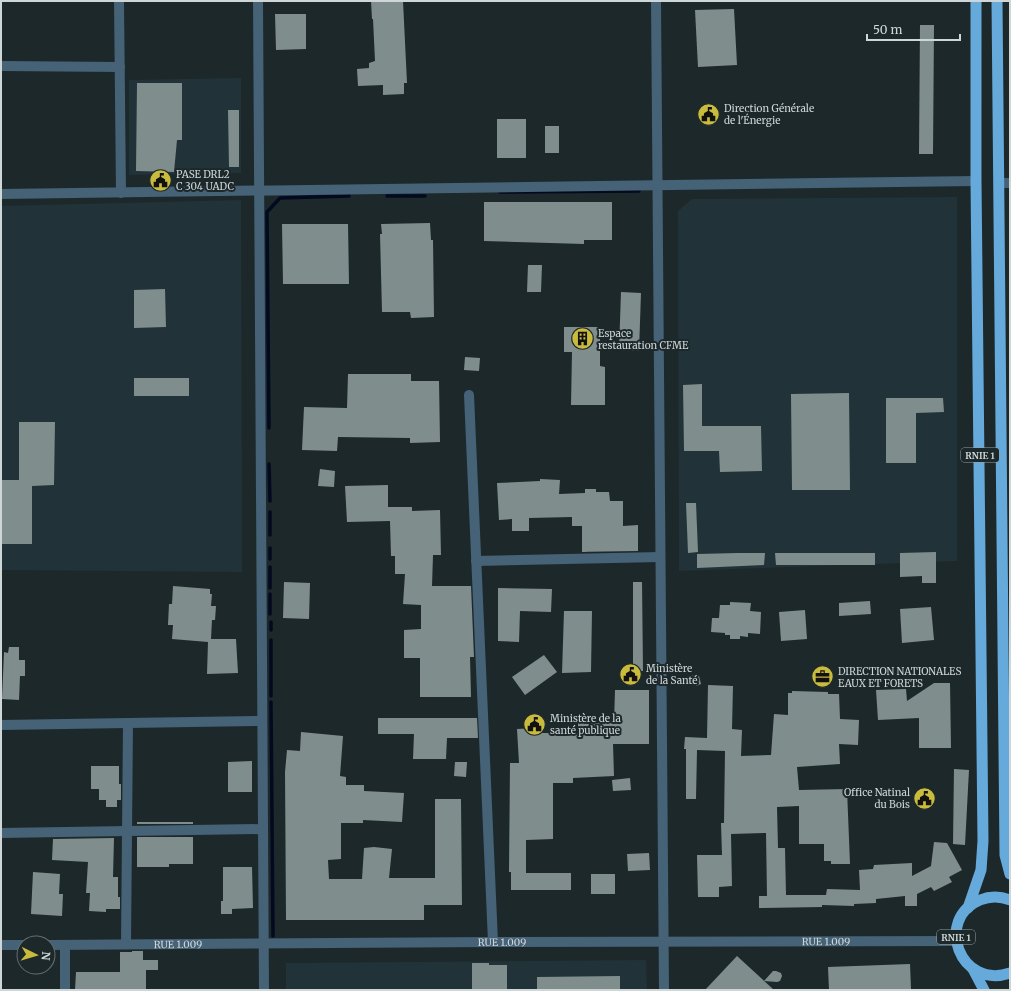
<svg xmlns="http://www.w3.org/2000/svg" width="1011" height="991" viewBox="0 0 1011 991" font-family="Merriweather,serif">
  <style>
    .built { fill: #213338 }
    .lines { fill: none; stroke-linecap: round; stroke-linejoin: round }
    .stream { stroke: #030a1f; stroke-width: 3.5 }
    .building { fill: #7f8e8d }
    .minor { stroke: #456277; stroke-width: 10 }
    .trunk { stroke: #65aada; stroke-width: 11 }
    .labels { text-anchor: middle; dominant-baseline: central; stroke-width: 4; stroke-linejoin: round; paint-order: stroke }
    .shield { fill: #1d282b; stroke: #99a2a4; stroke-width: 1 }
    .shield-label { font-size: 9px; font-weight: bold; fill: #ced6d8 }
    .poi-label { font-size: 10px; fill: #ced6d8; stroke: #1d282b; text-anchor: start }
    .street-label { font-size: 10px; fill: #ced6d8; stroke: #1d282b }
  </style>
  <rect width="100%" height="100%" fill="#1d282b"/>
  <g class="built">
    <path d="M241,78v95l-112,2v-95z"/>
    <path d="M957,197v364l-278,10 -1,-360 14,-12z"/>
    <path d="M241,200l1,372 -241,-2v-364z"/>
    <path d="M646,960l1,30h-361v-27z"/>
  </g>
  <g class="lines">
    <g class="stream">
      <path d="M500,192l139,-1"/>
      <path d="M387,196h38"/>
      <path d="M269,428l-2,-216 13,-14 69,-2"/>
      <path d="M269,464l1,37"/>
      <path d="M270,512v23"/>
      <path d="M270,548v11"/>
      <path d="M270,567v21"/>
      <path d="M270,594v20"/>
      <path d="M271,622v8"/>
      <path d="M271,640v56"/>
      <path d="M271,702l2,234"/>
    </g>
  </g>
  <g class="building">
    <path d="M371,1h32l4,82h-3v11l-21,1v-10l-25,1 -1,-17 12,-1v-5l6,-2 -2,-42h-1z"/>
    <path d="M734,9l3,56 -39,2 -3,-57z"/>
    <path d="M275,14h31v35l-30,1z"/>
    <path d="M920,25h14l-1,129h-14z"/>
    <path d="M137,83h45v57h-5l-3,32 -38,-1z"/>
    <path d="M228,110h11v57h-10z"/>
    <rect x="497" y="119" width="29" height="39"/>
    <rect x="545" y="126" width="14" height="27"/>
    <path d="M484,202h128v38h-28v4l-100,-3z"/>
    <path d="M430,223l1,17h2l1,77 -23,1 -1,-6h-28l-2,-78h2l-1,-10z"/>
    <path d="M282,224h66l1,60h-66z"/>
    <path d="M528,265h14l-1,27h-14z"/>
    <path d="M165,289l1,38 -32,1v-38z"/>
    <path d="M621,292l20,1 -2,58 -20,-1z"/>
    <path d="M564,327h36v39l5,1v38h-34l1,-53h-8z"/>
    <path d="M465,357l15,1 -1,13 -15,-1z"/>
    <path d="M348,374h63v7h28l1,61 -30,1v-5l-72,-1 -1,14 -35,-1 2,-43 43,1z"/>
    <rect x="134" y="378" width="55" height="18"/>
    <path d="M702,384v42h59l1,45 -42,1 -1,-21h-35l-1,-66z"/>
    <path d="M849,393l1,97h-58l-1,-96z"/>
    <path d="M886,398h57l1,14 -28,1v50h-30z"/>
    <path d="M19,422h36l-1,63 -22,1v58h-31v-64h18z"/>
    <path d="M320,469l15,2 -1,16 -16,-1z"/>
    <path d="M540,479l20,1 -1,14 26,-1v-4h11v3h13l1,9h13v25l15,-1v26l-67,1h11v-26h-10v-9l-43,1v13h-17v-12l-13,1 -2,-37 43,-2z"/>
    <path d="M388,485v22h24v4l28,-1 1,45h-8l-1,31h39l3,71h-4l1,40h-51v-39h-16v-28l17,-1v-24l-18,-1 2,-30h-10v-18h-4l-1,-35 -43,1 -2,-36z"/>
    <path d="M686,503h10l2,49 -10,1z"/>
    <path d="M936,552v31h-14v-7l-22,1v-24z"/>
    <path d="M738,553h27l-1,12 -67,3v-14z"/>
    <path d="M775,553h100v12h-99z"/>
    <path d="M284,582l26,1 -1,36 -26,-1z"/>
    <path d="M633,582h9l1,89h-10z"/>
    <path d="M173,586l37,3v5h2l-1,12h5l-1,14h-3l-1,19h25l2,34 -31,1 1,-32 -36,-3 1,-14h-5l1,-21h3z"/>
    <path d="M498,588l54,1 -1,23 -31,-1 -1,31 -21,-1z"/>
    <path d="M870,601l1,13 -32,2v-13z"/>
    <path d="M730,602l21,1 -1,8 11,1 -1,22 -12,-1v4l-8,-1v3h-10v-4h-5v-2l-14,-1 1,-14h7l1,-13h10z"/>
    <path d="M931,607l3,33 -32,3 -2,-34z"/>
    <path d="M805,610l2,29 -26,2 -2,-29z"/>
    <path d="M564,611h28l-1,61 -29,1z"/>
    <path d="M9,647h10v13h6v16h-5l-1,24 -17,-1 2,-47 4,1z"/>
    <path d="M544,655l13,17 -32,23 -13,-18z"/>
    <path d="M693,675l6,1 2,8 -5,2 -6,-2 -1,-3z"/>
    <path d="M934,683h16l1,65h-32v-30l-41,2 -2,-30 30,-1 1,12z"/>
    <path d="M708,685l25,1 -1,43 10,1 -1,26 30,-1 3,-41 14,1v-22h4v-2l36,1v2h11l1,25 19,1 -1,25 -19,-1 1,20 -43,3 2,23 48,-1 3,75h-19v-3h-7v-17h-25v-38l-22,1 1,41h7l1,47h40l1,-6 33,1 -1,-20 14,-1 1,-4 38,-2v13l19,-10 3,-24 13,1 15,27 -13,7 3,5 -18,9 -3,-4 -14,7v12h-12v-10l-29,3v4l-22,1v2l-32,-1v2l-63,1v-12h8l-1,-63 -35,1 1,52 -13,1v10h-21l-1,-42h25l-1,-32h3l1,-72 -28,-1 -1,49h-10v-50h-2l1,-12 22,1z"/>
    <path d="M615,690h34v54h-36l1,32 -41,2v5h-20v56l-27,1v33h45v17h-60v-18h-2l1,-109h9l-2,-34 19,-1v5h42v-10h36z"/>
    <path d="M378,718h99l1,20h-31l-1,21h-33l1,-25h-36z"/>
    <path d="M301,732l42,4 -3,40 6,1v8h18v6l40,2 -2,29 -39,-2v3h-22v36l-13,1 1,19h33l2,-31 10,-1 18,2 -3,29h46v-79h26l1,106h-38v15h-138l-1,-148 2,-22 13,1z"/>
    <path d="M252,761v31h-24v-30z"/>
    <path d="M455,762h12l-1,15 -12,-1z"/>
    <path d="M91,766h28v18h2v16h-4v7h-11v-7h-7v-11h-8z"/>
    <path d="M954,769l15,1 -4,75 -12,-1z"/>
    <path d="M630,778l1,12 -18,1 -1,-11z"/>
    <rect x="137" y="822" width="56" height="2"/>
    <path d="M137,837h56v27h-24v3h-32z"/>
    <path d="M114,838l-1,39h5v20h2v12h-14v3l-17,-1 1,-18h-4l2,-31 -36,-2 1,-21z"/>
    <path d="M649,853l1,17 -22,1 -1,-17z"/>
    <path d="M223,867h29l1,41 -21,1v5h-11v-13h2z"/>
    <path d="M33,872l27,2 -1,20h4l-1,22 -31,-2z"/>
    <rect x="591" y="874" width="24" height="20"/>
    <path d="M132,951h11v9h15v10h-12v20h-71l1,-18h44v-20h12z"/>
    <path d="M737,956l37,34h-69z"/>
    <path d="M472,963h17v2h18v24l-35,1z"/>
    <path d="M910,964l1,25 -82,1 -1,-23z"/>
    <path d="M773,971h3l5,2 1,3 -2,5 -3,1 -13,-1z"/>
    <path d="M620,976v14h-83v-13z"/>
  </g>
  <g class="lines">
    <g class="minor">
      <path d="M119,1l2,192"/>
      <path d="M258,1l6,989"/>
      <path d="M656,1l8,989"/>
      <path d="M1,66l119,1"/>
      <path d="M1000,183h10"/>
      <path d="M1,194l975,-13"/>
      <path d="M469,395l24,547"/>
      <path d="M476,561l184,-4"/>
      <path d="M1,725l261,-4"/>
      <path d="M1,833l262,-4"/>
      <path d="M126,944l2,-221"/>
      <path d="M1,945h23"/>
      <path id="s1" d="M48,945l445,-3 463,-1"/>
      <path d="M65,945v45"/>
    </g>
    <g class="trunk">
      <path d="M997,1l8,854 5,19"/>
      <path d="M1010,900c-10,-4 -20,-4 -30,0 -46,19 -20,90 30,73"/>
      <path d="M968,908l13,-38 2,-29 -7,-660v-180"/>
      <path d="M973,969l11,21"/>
    </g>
  </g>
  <defs>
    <symbol id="civic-disc" viewBox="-11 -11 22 22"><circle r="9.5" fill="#c9bb3b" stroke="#1d282b"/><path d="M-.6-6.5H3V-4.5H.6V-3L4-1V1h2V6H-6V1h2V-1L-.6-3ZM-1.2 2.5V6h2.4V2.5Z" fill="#111"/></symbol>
    <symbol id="building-disc" viewBox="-11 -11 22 22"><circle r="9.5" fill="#c9bb3b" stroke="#1d282b"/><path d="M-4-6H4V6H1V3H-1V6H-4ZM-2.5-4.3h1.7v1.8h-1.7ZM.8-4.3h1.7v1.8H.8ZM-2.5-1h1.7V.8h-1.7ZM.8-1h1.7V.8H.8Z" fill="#111"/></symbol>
    <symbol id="office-disc" viewBox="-11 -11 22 22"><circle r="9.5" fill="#c9bb3b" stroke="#1d282b"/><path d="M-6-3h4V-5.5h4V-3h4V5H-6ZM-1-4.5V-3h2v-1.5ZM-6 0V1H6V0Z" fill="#111"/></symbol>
  </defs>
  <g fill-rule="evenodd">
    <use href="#civic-disc" x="696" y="102" width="25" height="25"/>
    <use href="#civic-disc" x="148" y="168" width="25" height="25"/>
    <use href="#building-disc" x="570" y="326" width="25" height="25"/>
    <use href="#civic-disc" x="618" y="662" width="25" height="25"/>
    <use href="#office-disc" x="810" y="664" width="25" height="25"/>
    <use href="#civic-disc" x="522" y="712" width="25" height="25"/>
    <use href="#civic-disc" x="912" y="786" width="25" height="25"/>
  </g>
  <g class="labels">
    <g class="shield">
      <rect x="961" y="448" width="38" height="14" rx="3"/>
      <rect x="937" y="930" width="38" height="14" rx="3"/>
    </g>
    <g class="shield-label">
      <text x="980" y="455">RNIE 1</text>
      <text x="956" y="937">RNIE 1</text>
    </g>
    <g class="poi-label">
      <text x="724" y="108">Direction Générale<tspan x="724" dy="12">de l'Énergie</tspan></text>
      <text x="176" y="174">PASE DRL2<tspan x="176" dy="12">C 304 UADC</tspan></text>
      <text x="598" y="333">Espace<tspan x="598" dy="12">restauration CFME</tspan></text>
      <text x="646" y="668">Ministère<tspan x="646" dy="12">de la Santé</tspan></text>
      <text x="838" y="671">DIRECTION NATIONALES<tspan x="838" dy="12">EAUX ET FORETS</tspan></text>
      <text x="550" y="718">Ministère de la<tspan x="550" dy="12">santé publique</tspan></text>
      <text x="910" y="792" text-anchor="end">Office Natinal<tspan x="910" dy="12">du Bois</tspan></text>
    </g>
    <g class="street-label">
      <text stroke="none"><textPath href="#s1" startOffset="454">RUE 1.009</textPath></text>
      <text stroke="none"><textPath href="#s1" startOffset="778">RUE 1.009</textPath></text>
      <text stroke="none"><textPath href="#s1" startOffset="130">RUE 1.009</textPath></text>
    </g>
  </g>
  <rect width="1011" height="991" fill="none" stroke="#ced6d8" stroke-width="4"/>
  <g transform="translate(36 955) rotate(95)"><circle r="19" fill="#1d282b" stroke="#646e70"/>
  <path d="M0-3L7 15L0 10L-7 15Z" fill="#c9bb3b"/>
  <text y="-6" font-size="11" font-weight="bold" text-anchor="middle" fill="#ced6d8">N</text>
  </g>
  <path d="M867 34v6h93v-6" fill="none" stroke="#ced6d8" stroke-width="2"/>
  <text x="873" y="34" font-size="12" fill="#ced6d8" stroke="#1d282b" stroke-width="3" paint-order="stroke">50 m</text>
</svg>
